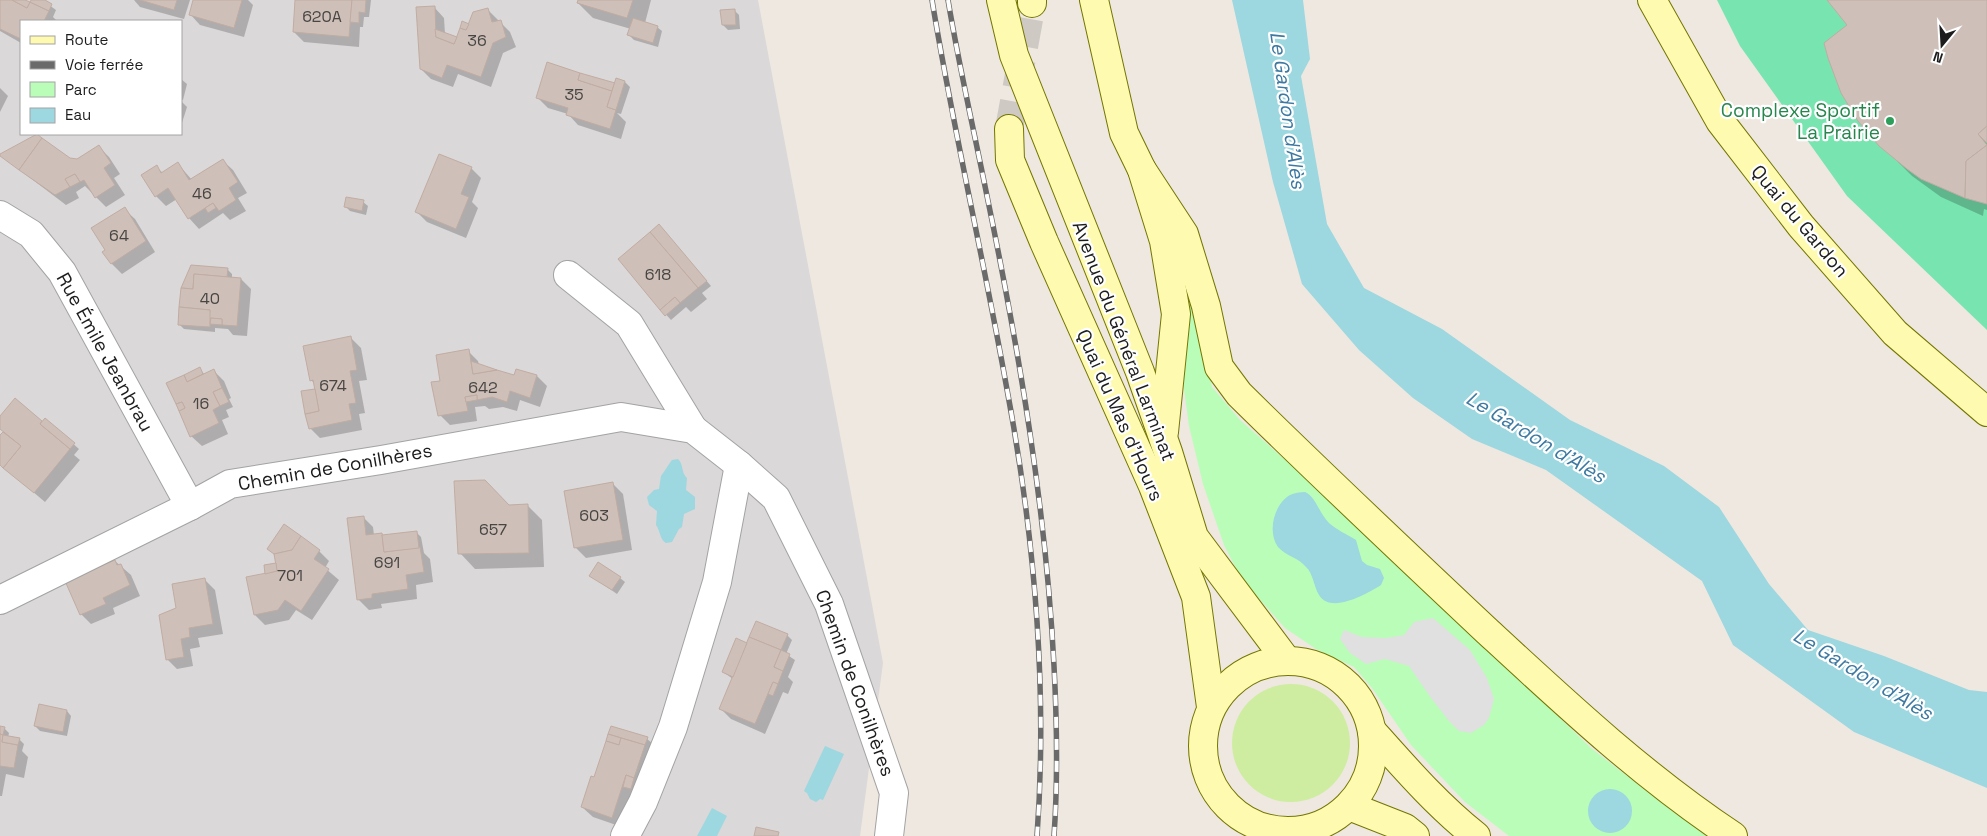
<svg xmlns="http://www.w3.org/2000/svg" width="1987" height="836" viewBox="0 0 1987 836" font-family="'Space Grotesk',sans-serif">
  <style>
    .residential { fill: #dad8d9; fill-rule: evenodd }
    .grass { fill: #ceeda1 }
    .park { fill: #bafdb8 }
    .pitch { fill: #78e4af }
    .parking { fill: #e0e0e0 }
    .water { fill: #9dd7df }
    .shadow { fill: #0003 }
    .building { fill: #cec0b9; stroke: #c1aca2 }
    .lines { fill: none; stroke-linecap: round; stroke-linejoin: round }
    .secondary-tunnel { stroke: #cec9c3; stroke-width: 28; stroke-dasharray: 28 14; stroke-linecap: butt }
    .street-casing { stroke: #a3a3a3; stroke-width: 30 }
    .secondary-casing { stroke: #747500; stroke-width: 30 }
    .street { stroke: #fff; stroke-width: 28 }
    .secondary { stroke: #fefaaf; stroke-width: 28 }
    .rail-casing { stroke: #6a6a6a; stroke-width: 5.5 }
    .rail { stroke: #fff; stroke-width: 4; stroke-dasharray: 11; stroke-linecap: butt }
    .leisure-dot { fill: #2e9e5b; stroke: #fff; stroke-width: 2 }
    .labels { text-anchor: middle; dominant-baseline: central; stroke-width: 4.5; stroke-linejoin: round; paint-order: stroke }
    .number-label { font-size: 16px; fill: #484543 }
    .leisure-label { font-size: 19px; fill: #27864d; stroke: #fff; text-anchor: end }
    .street-label { font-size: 19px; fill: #1c1c1c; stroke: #fff }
    .water-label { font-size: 20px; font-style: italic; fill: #3d79a1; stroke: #fff }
  </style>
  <rect width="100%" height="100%" fill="#eee8e0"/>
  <path class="residential" d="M0,0h758l125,663 -23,173h-860zM21,21h160v113h-160z"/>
  <circle class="grass" cx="1291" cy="743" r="59"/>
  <path class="park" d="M1184,267l18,68 10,52 28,33 131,116 220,212 85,66 32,22h-199l-44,-34 -54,-57 -39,-57 -18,-21 -38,-18 -31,-21 -44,-50 -17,-33 -21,-61 -14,-58 -7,-52 6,-65z"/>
  <path class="pitch" d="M1717,0h270v330l-140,-134 -107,-150z"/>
  <path class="parking" d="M1433,618l37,32 17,28 7,21 -5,19 -5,7 -13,8 -12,-2 -10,-10 -18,-23 -22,-32 -24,-7 -19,5 -16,-11 -10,-14 4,-9 18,7 24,1 18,-3 10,-13z"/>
  <g class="water">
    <path d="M1232,0h71l7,59 -9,17 26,148 37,64 78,41 128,91 94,46 55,41 50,77 39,46 76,26 85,34 18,2v96l-133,-56 -121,-87 -31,-64 -156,-111 -74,-31 -59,-41 -54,-48 -57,-66 -29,-102z"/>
    <path d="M678,459c6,6 3,14 9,19l-1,12 9,7v12l-11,5 -2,13 -3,2 -7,13 -6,1c-6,-3 -6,-13 -10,-18l1,-14 -8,-6 -2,-8 7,-7 5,-1 2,-13c4,-5 7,-11 11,-16z"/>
    <path d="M1305,492c11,5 14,21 24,31 8,7 17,11 27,17l6,21 5,4 13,4 4,9 -3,7c-13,8 -50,30 -62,10 -5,-8 -6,-22 -13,-28 -7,-9 -20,-11 -28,-20 -11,-15 -4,-43 12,-52 4,-2 10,-3 15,-3z"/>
    <path d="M825,746l19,8 -21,46 -3,-1 -4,3 -6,-3 -3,-6 -3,-2z"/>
    <circle cx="1610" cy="811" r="22"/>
    <path d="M712,808l15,8 -10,20h-20z"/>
  </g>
  <g class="shadow">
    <path d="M0,0h23l12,6 -3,-6h10l14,10 -3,7 4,4h-36v22l-21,-12z"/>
    <path d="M134,0h56l-6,19 -44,-12z"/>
    <path d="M194,0h54l5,5 -9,32 -44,-12 -10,-11z"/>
    <path d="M297,0h74l-2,17h-5l-1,10h-3l-1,20 -55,-5 -10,-10z"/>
    <path d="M579,0h72l-6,23 12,4 5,4 -4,16 -24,-7 -5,-5 2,-6 -38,-11 -15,-15z"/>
    <path d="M1829,0h158v210l-3,-1 -1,7 -42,-19 -29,-21 -47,-47 -16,-104z"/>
    <path d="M434,7l10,11 1,16 12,4 31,-28 22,22 6,15 -13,6 -12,34 -33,-13 -5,13 -22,-8 -10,-10z"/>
    <path d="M734,10l5,5 1,14 -12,1 -5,-5z"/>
    <path d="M548,64l68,21 9,-3 5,5 -9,27 -4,-1 9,9 -5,17 -43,-14 -10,-11 -20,-6 -10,-10z"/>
    <path d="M181,79l6,5 -4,16 -2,-1z"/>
    <path d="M0,88l8,8 -8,16z"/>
    <path d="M181,101l6,6 -6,19z"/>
    <path d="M99,147l10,10 11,17 -6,4 11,17 -19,12 -21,-21 -9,6 3,6 -13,7 -66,-50 77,5z"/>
    <path d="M222,160l11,10 14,23 -9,5 8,13 -16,9 -7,-7 -24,16 -10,-11 -12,-19 -11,7 -10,-10v-29l7,6 15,-9 14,16z"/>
    <path d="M471,168l10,10 -9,24 6,6 -12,30 -39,-16 -10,-10z"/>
    <path d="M363,202l5,4 -2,9 -16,-4 -4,-4z"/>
    <path d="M124,209l11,10 20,33 -33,22 -10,-10 -5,-14z"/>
    <path d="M664,231l47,55 -9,7 5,6 -16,13 -5,-5 -15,13 -9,-10z"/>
    <path d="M227,269l5,5v4l9,1 10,10 -4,47 -14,-1 -5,-6 -13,-1v4l-31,-3 -5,-5z"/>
    <path d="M351,338l10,10 6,32 -8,1 6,32 -6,1 3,16 -42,8 -10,-10 6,-38 -1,-6 -4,-4z"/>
    <path d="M468,351l10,10 1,4 36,11h22l10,10 -7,21 -20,-7 -3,11 -14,-4 -14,2 -4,-3 -10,1 2,14 -27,4 -10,-10 1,-33z"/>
    <path d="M200,369l4,5 10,-3 10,10 7,17 -2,1 4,8 -7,3 3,7 -7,3 6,14 -26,12 -11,-10 -24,-52z"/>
    <path d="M15,400l27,23 3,-4 34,30 -5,6 6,5 -35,42 -45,-38v-27l4,-5 -4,-4v-10z"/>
    <path d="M613,484l10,10 9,56 -46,8 -11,-11z"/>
    <path d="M527,505l15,15 2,47 -69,2 -15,-16 49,-47z"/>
    <path d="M363,517l10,10 1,8 10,1 32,-4 5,5 3,16 6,6 3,23 -17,3 1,14 -36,5 1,4 -13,2 -10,-10 -11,-81z"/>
    <path d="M319,551l10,10 -4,7 14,12 -27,40 -16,-10 -7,10 -24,5 -10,-10 13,-41z"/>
    <path d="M115,561l16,14 9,21 -27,12 2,6 -24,10 -10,-10z"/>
    <path d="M591,576l29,2 5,4 -8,12z"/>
    <path d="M204,579l11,11 8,44 -25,4 2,9 -10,2 3,17 -16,3 -10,-10 11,-50z"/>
    <path d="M787,635l5,5 -6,14 9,6 -7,17 5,5 -5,12 -5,-2 -18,42 -34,-15 -10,-10 12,-30 -10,-7 23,-28z"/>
    <path d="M67,711l4,5 -4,20 -27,-5 -5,-5z"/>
    <path d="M0,727l4,1 5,5 -1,4 11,2 5,5 -2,7 6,6 -4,21 -18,-4 -4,22h-2z"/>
    <path d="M612,727l35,12 5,4 -30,84 -29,-10 -11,-10 13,-29z"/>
  </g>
  <g class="building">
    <path d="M0,0h12l15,8 3,-6 19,9 -5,10h-23v18l-21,-10z"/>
    <path d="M12,0h13l5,2 -3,6z"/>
    <path d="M31,0h14l7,4 -3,7 -19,-9z"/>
    <path d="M140,0h37l-3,10z"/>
    <path d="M193,0h49l-8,28 -45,-13z"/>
    <path d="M295,0h57l-3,37 -56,-5z"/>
    <path d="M352,0h14l-1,13 -6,-1v11l-9,-1z"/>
    <path d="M578,0h55l-6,18 -50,-15z"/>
    <path d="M1827,0h160v126l-9,8 9,11 -21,16 -1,37 -44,-19 -14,-10 -28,-23 -21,-25 -17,-28 -13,-35 -4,-15 23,-18z"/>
    <path d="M435,6l1,31 18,7 6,-16 6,2 7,-18 15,-4 4,14 9,-2 5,17 -13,6 -12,34 -34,-12 -5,13 -22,-9 -4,-62z"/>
    <path d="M735,9l1,16h-14l-2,-15z"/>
    <path d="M633,18l25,8 -5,17 -26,-8z"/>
    <path d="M462,21l7,3 -3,6 -6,-2z"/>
    <path d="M435,29l22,8 -3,7 -18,-7z"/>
    <path d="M547,62l33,11 -2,7 34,11 -5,16 9,3 -6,19 -44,-14 2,-7 -32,-10z"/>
    <path d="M580,73l35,10 -3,8 -34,-11z"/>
    <path d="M616,78l9,3 -9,29 -9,-3z"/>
    <path d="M1987,126v17l-9,-9z"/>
    <path d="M37,134l5,4 -23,32 -19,-14v-2z"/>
    <path d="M42,138l28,20 7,1 22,-14 12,18 -7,5 11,17 -20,13 -11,-18 -4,2 -5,-8 -10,5 5,8 -15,8 -36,-25z"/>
    <path d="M1987,145v59l-22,-6 1,-37z"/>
    <path d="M439,154l33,13 -11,27 8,3 -13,32 -41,-17z"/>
    <path d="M223,159l15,23 -9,6 7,12 -17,11 -6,-8 -25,16 -20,-31 -13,9 -14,-22 16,-10 4,8 17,-11 11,18z"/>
    <path d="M75,174l5,8 -10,5 -5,-8z"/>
    <path d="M346,197l18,3 -2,11 -18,-4z"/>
    <path d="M213,203l3,5 -8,5 -3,-5z"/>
    <path d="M125,207l21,34 -35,23 -9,-12 3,-2 -14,-22z"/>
    <path d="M659,224l48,57 -9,7 -48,-56z"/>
    <path d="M650,232l48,56 -18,15 -5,-6 -15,13 -42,-51z"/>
    <path d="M191,265l37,3 -1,9 -33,-3 -1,15 -12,-1z"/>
    <path d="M194,274l47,4 -4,48 -15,-1v-6l-13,-1 1,-8 -31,-3 2,-19 12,1z"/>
    <path d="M675,297l5,6 -15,13 -5,-6z"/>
    <path d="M179,307l31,3v17l-32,-2z"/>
    <path d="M211,318l11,1v6l-12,-1z"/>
    <path d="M351,336l6,34 -7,1 6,32 -7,1 3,16 -43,9 -4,-15 14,-3 -6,-31 -3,1 -7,-35z"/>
    <path d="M469,349l4,25 24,-4 17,5 2,-6 21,6 -7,23 -20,-7 -3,11 -15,-5 -15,3v-5l-12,2 3,14 -30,5 -7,-34 9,-1 -4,-26z"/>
    <path d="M471,361l26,9 -24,4z"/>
    <path d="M200,367l3,7 -16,8 -3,-7z"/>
    <path d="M214,369l8,19 -9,4 7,14 -7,4 6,13 -29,14 -11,-26 6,-3 -3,-6 -6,2 -10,-21 18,-8 3,7z"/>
    <path d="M222,388l7,14 -9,4 -7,-14z"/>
    <path d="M315,389l4,22 -14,3 -4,-23z"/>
    <path d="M477,395v5l-11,2 -1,-5z"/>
    <path d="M15,398l27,23 -2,3 30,25 -36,44 -31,-25 18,-22 -21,-17v-13z"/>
    <path d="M182,402l3,6 -6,3 -3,-7z"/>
    <path d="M45,418l30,25 -5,6 -30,-25z"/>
    <path d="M3,432l18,14 -18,22 -3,-3v-30z"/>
    <path d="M485,480l24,25 19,-1 1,49 -71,1 -4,-73z"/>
    <path d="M613,482l10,58 -49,8 -10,-57z"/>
    <path d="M364,516l2,19 16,-2 2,19 36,-5 4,25 -18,3 2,14 -36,5v4l-15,2 -10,-82z"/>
    <path d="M284,524l17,12 -9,14 -18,4 -7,-5z"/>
    <path d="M417,531l2,17 -35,4 -2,-17z"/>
    <path d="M301,536l19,14 -6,9 15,10 -28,42 -16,-11 -7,10 -24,5 -8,-38 31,-6 -3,-17 18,-4z"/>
    <path d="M115,560l2,5 4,-1 9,21 -27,13 3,6 -26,11 -15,-34z"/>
    <path d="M598,562l23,15 -9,13 -23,-14z"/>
    <path d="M276,563l1,8 -12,3 -1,-9z"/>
    <path d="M205,578l8,46 -24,4 1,9 -9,2 3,18 -18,3 -7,-45 17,-7 -4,-24z"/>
    <path d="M756,621l32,13 -7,16 -32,-13z"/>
    <path d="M749,637l32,13 -7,17 9,4 -5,13 -5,-2 -18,42 -36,-15z"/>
    <path d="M736,638l11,5 -14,34 -11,-5z"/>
    <path d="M781,650l9,4 -7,17 -9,-4z"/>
    <path d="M773,682l5,2 -5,12 -5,-2z"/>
    <path d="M39,704l28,6 -4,22 -29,-6z"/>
    <path d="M0,726l5,1 -2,8 -3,-1z"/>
    <path d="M611,726l37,11 -3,8 -37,-11z"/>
    <path d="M0,734l3,1 -1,7 16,3 -4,23 -14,-2z"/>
    <path d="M608,734l13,4 -2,7 -13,-4z"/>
    <path d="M3,735l17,3 -2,7 -16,-3z"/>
    <path d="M621,738l24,7 -11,33 -8,-3 -14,43 -31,-11 10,-31 3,1 12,-36 13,4z"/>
    <path d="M626,775l8,3 -3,11 -8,-2z"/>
    <path d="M756,827l23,5 -1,4h-24z"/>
  </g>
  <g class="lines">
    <path class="secondary-tunnel" d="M1009,129l23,-126"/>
    <defs>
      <g id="street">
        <path d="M0,215l31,19 31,38 128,234"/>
        <path d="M568,275l61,49 64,105"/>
        <path d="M0,600l190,-94 40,-22 151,-24 240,-43 72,12 46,36 37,33 53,106 65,189 -5,43"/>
        <path d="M625,836l18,-34 30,-75 44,-145 22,-117"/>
      </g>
      <g id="secondary">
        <path d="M1001,0l13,55 126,317 28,80 26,85 93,124"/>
        <path d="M1094,0l30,133 18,37 22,71 12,73 -12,118"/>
        <path d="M1652,0l68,121 81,105 94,107 92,79"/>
        <path d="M1032,3v-3"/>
        <path d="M1009,129l1,31 34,82 109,244 43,111 15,110"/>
        <path d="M1142,170l42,64 22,72 13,61 20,27c81,80 165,159 248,237 79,73 157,146 246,205"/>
        <circle cx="1288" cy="746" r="85"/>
        <path d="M1372,731c33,37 65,74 104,105"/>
        <path d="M1349,806l56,22 10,8"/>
      </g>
    </defs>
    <use href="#street" class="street-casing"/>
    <use href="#secondary" class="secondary-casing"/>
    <use href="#street" class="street"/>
    <use href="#secondary" class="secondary"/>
    <defs>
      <g id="rail">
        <path d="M932,0c21,128 51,256 74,384 28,148 42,301 31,452"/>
        <path d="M948,0c11,66 26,131 39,196 32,155 59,312 67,470 3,57 4,113 0,170"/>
      </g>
    </defs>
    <use href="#rail" class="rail-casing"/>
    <use href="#rail" class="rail"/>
  </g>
  <circle class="leisure-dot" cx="1890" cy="121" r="5"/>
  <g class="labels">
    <g class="number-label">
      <text x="322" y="16">620A</text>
      <text x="477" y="40">36</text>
      <text x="574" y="94">35</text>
      <text x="202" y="193">46</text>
      <text x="119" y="235">64</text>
      <text x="658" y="274">618</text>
      <text x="210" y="298">40</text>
      <text x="333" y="385">674</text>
      <text x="483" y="387">642</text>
      <text x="201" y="403">16</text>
      <text x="594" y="515">603</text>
      <text x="493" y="529">657</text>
      <text x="387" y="562">691</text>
      <text x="290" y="575">701</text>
    </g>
    <g class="leisure-label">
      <text x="1880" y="110">Complexe Sportif<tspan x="1880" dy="22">La Prairie</tspan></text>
    </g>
    <g class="street-label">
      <text transform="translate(1800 221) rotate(50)">Quai du Gardon</text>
      <text transform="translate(1124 341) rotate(69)">Avenue du Général Larminat</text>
      <text transform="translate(105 352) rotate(61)">Rue Émile Jeanbrau</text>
      <text transform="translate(1120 415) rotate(66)">Quai du Mas d'Hours</text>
      <text transform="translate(335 467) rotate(-10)">Chemin de Conilhères</text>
      <text transform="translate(855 683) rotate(70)">Chemin de Conilhères</text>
    </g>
    <g class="water-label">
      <text transform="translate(1288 110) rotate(82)">Le Gardon d'Alès</text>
      <text transform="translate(1536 437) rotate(31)">Le Gardon d'Alès</text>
      <text transform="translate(1863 674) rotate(31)">Le Gardon d'Alès</text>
    </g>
  </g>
  <rect x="20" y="20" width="162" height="115" fill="#ffffff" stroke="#a4a4a4"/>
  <rect x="30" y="36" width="25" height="8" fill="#fefaaf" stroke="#a4a4a4"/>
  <text x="65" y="45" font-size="15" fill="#1c1c1c">Route</text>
  <rect x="30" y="61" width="25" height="8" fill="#6a6a6a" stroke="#a4a4a4"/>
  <text x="65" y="70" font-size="15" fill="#1c1c1c">Voie ferrée</text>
  <rect x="30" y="82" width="25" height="15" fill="#bafdb8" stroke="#a4a4a4"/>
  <text x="65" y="95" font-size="15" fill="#1c1c1c">Parc</text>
  <rect x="30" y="108" width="25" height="15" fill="#9dd7df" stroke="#a4a4a4"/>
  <text x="65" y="120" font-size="15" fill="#1c1c1c">Eau</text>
  <g transform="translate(1942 45) rotate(198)" stroke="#ffffff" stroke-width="4" paint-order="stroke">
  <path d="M0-4L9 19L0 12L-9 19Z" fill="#1c1c1c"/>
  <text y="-8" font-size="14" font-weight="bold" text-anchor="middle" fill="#1c1c1c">N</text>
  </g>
</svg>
